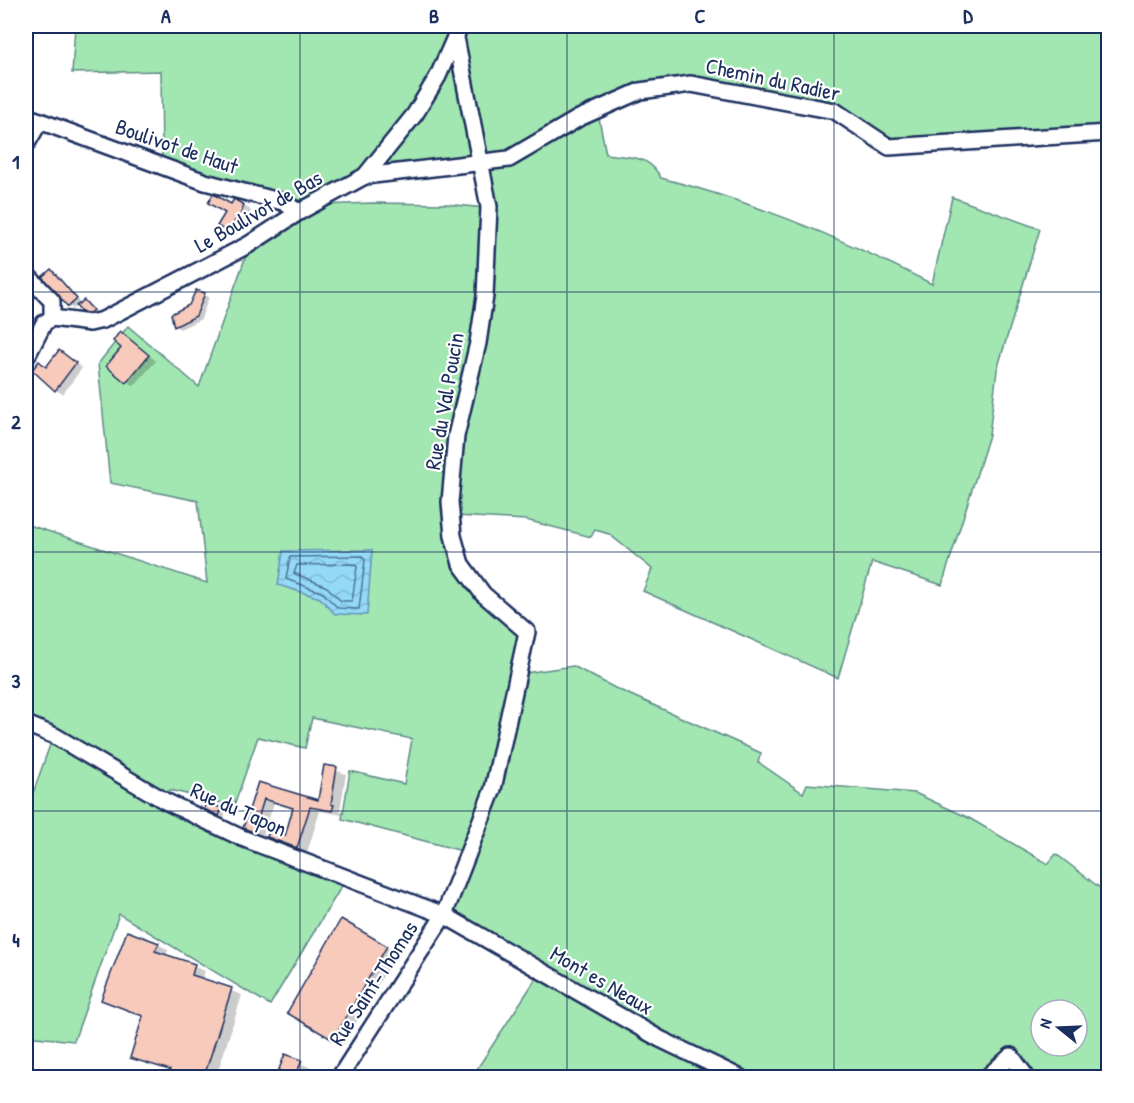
<svg xmlns="http://www.w3.org/2000/svg" width="1134" height="1103" viewBox="0 0 1134 1103" font-family="'Patrick Hand',sans-serif">
  <style>
    .green { fill: #a2e6b1; stroke: #5e8a88; stroke-width: 1.5; fill-rule: evenodd }
    .water { fill: url(#water-waves); stroke: #6495b9; stroke-width: 1.5 }
    .shadow { fill: #0003 }
    .lines { fill: none; stroke-linecap: round; stroke-linejoin: round }
    .shore { stroke: #4b739b; stroke-width: 1.5 }
    .building { fill: #f7cabb; stroke: #1b2f5e; stroke-width: 1.5 }
    .minor-casing { stroke: #1b2f5e; stroke-width: 20 }
    .minor { stroke: #fff; stroke-width: 15 }
    .grid { fill: none; stroke: #1b2f5e; stroke-width: 1.5; stroke-opacity: 0.55 }
    .labels { text-anchor: middle; dominant-baseline: central; stroke-width: 4.5; stroke-linejoin: round; paint-order: stroke }
    .street-label { font-size: 22px; fill: #1b2f5e; stroke: #fff }
    .neatline { fill: none; stroke: #1b2f5e; stroke-width: 2 }
    .grid-label { font-size: 20px; text-anchor: middle; font-weight: bold; fill: #1b2f5e }
  </style>
  <defs>
    <pattern id="water-waves" width="16" height="10" patternUnits="userSpaceOnUse" patternTransform="scale(1.5)"><rect width="16" height="10" fill="#94d9f6"/><path d="M0 5q4-4 8 0t8 0" fill="none" stroke="#7fbbd5"/></pattern>
  </defs>
  <rect width="100%" height="100%" fill="#fff"/>
  <filter id="ink" filterUnits="userSpaceOnUse"><feTurbulence type="fractalNoise" baseFrequency=".0167" numOctaves="2"/><feDisplacementMap in="SourceGraphic" scale="12" xChannelSelector="R" yChannelSelector="G"/><feConvolveMatrix kernelMatrix="1 2 1 2 8 2 1 2 1" color-interpolation-filters="sRGB"/></filter>
  <g filter="url(#ink)">
    <g class="green">
      <path d="M75,26h379l-38,82 -55,64 -51,31 -103,-26 -45,-15 -1,-91 -89,2z"/>
      <path d="M465,26h643v101l-210,16 -14,-5 -45,-32 -147,-27 -57,10 -125,63 -25,7 -23,-127z"/>
      <path d="M454,51l24,110 -106,11z"/>
      <path d="M598,113l8,41c25,4 42,0 55,24 94,24 185,62 271,106l20,-87 88,32 -43,141 -8,65 -47,150 -70,-23 -34,116 -195,-87 9,-22 -43,-35 -14,-4 -4,7 -65,-17 -70,-4 4,-75 30,-125 5,-104 -5,-44z"/>
      <path d="M372,203l74,1 39,4 -6,92 -29,239 67,90 2,9 -26,129 -27,85 -124,-33 8,-48 54,13 8,-45 -100,-21 -7,30 -47,-11 -24,69 -64,-16 -3,7 -141,-78v-195l181,59 -9,-82 -88,-18 -12,-119 30,-38 71,61 49,-137 74,-45z"/>
      <path d="M573,666l42,22 146,65 -3,9 45,31 4,-9 108,9 54,25 79,46 8,-10 52,40v183h-73l-20,-28 -35,28h-232l-114,-57 -183,-106 74,-241zM1041,1010h36v36h-36z"/>
      <path d="M52,739l56,33 238,107 -76,126 -151,-91 -45,127 -48,-5v-223z"/>
      <path d="M539,974l193,104h-261z"/>
    </g>
    <path class="water" d="M372,550l-5,65 -32,-1 -15,-16 -42,-13 5,-34z"/>
    <g class="shadow">
      <path d="M234,201l17,9 -6,16 -2,-2 -7,11 -17,-10z"/>
      <path d="M51,271l30,33 3,-2 4,2 8,9 -8,1 -11,-9 -4,4 -4,-3z"/>
      <path d="M197,292l12,5 -8,22 -21,10 -5,-3 16,-20z"/>
      <path d="M121,333l35,28 -22,25 -26,-20 15,-19z"/>
      <path d="M66,356l16,12 -19,26 -7,-4 -9,-22z"/>
      <path d="M325,767l21,7 -6,37 3,1 -1,3 -22,-4 -13,42 -38,-17 17,2 9,-28 -21,-7 -11,33 -18,-9 14,-44 60,19z"/>
      <path d="M221,809l5,3 -2,6 -14,-7z"/>
      <path d="M342,921l54,32 -52,91 -55,-32z"/>
      <path d="M158,944l10,6 -2,6 39,15 -3,9 40,15 -26,83h-40l-6,-4 1,-2 -39,-15 12,-40 -41,-18z"/>
      <path d="M286,1056l31,15 -3,7h-36z"/>
    </g>
    <g class="lines">
      <g class="shore">
        <path d="M362,556l3,4 -6,49 -21,-1 -15,-15 -37,-14 4,-22z"/>
        <path d="M355,564l2,3 -5,34h-11l-14,-14 -33,-14 3,-8z"/>
      </g>
    </g>
    <g class="building">
      <path d="M213,194l18,10 3,-5 10,6 -7,18 -2,-2 -7,11 -11,-6 8,-13 -17,-10z"/>
      <path d="M51,269l26,30 -9,8 -26,-30z"/>
      <path d="M196,290l9,3 -9,23 -22,11 -3,-13 18,-9z"/>
      <path d="M84,300l9,10 -4,3 -8,-1 -5,-6z"/>
      <path d="M120,331l29,24 -23,28 -20,-17 15,-18 -8,-7z"/>
      <path d="M59,350l17,13 -21,28 -23,-21 7,-9 7,6z"/>
      <path d="M324,765l13,2 -6,37 3,1 -2,6 -22,-4 -13,41 -30,-11 2,-6 16,5 8,-28 -29,-9 -10,33 -11,-4 15,-46 60,18z"/>
      <path d="M206,803l16,5 -3,8 -15,-7z"/>
      <path d="M341,919l46,27 -54,94 -46,-27z"/>
      <path d="M127,931l32,12 -4,8 40,13 -3,11 40,13 -28,89h-27l-9,-2 2,-5 -40,-12 13,-42 -42,-16z"/>
      <path d="M285,1054l17,6 -7,17h-19z"/>
    </g>
    <g class="lines">
      <defs>
        <g id="minor">
          <path d="M26,116l179,66 78,20 16,10"/>
          <path d="M26,145l14,-24"/>
          <path d="M365,176l144,-17 70,-41 61,-27 51,-7 144,27 54,36 219,-14"/>
          <path d="M26,274l26,27v17"/>
          <path d="M26,358l18,-35 8,-5 38,5 13,-3 145,-75 51,-33 66,-36 50,-62 23,-38 22,-50"/>
          <path d="M26,724l29,12 110,65 77,37 202,77 216,124 81,39"/>
          <path d="M339,1078l105,-163 49,-126 34,-157 -44,-38 -22,-30 -8,-28 -3,-34 6,-66 22,-93 7,-47 4,-89 -33,-169"/>
          <path d="M986,1078l25,-22 16,22"/>
        </g>
      </defs>
      <use href="#minor" class="minor-casing"/>
      <use href="#minor" class="minor"/>
    </g>
  </g>
  <path class="grid" d="M300,26v1052M567,26v1052M834,26v1052M26,292h1082M26,552h1082M26,811h1082"/>
  <g class="labels">
    <g class="street-label">
      <text transform="translate(773 79) rotate(12)">Chemin du Radier</text>
      <text transform="translate(177 146) rotate(19)">Boulivot de Haut</text>
      <text transform="translate(258 211) rotate(-30)">Le Boulivot de Bas</text>
      <text transform="translate(444 401) rotate(-80)">Rue du Val Poucin</text>
      <text transform="translate(239 809) rotate(24)">Rue du Tapon</text>
      <text transform="translate(602 980) rotate(30)">Mont es Neaux</text>
      <text transform="translate(373 983) rotate(-57)">Rue Saint-Thomas</text>
    </g>
  </g>
  <rect width="1134" height="1103" fill="none" stroke="#fff" stroke-width="66"/>
  <g transform="translate(1059 1028) rotate(288)"><circle r="28" fill="#ffffff" stroke="#a4acbf" stroke-width="1.5"/>
  <path d="M0-4.5L10 22L0 15L-10 22Z" fill="#1b2f5e"/>
  <text y="-9" font-size="16" font-weight="bold" text-anchor="middle" fill="#1b2f5e">N</text>
  </g>
  <rect x="33" y="33" width="1068" height="1037" class="neatline"/>
  <g class="grid-label">
    <text x="166" y="23">A</text>
    <text x="434" y="23">B</text>
    <text x="700" y="23">C</text>
    <text x="968" y="23">D</text>
    <text x="16" y="169">1</text>
    <text x="16" y="429">2</text>
    <text x="16" y="688">3</text>
    <text x="16" y="947">4</text>
  </g>
</svg>
